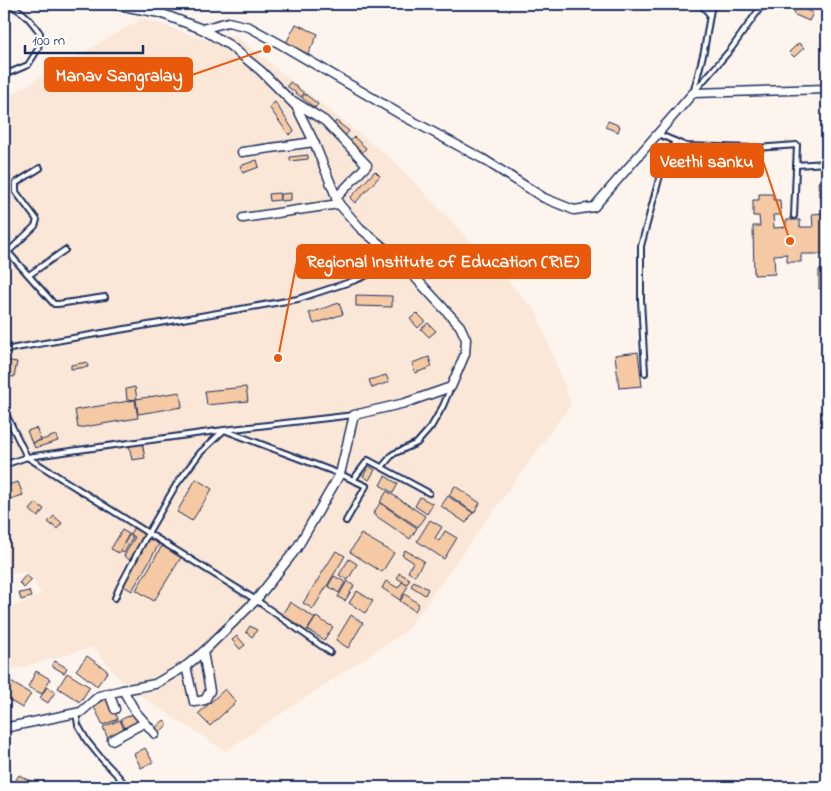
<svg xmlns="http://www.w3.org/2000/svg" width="831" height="791" viewBox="0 0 831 791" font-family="'Indie Flower',sans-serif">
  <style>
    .built { fill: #fae7d7 }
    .building { fill: #f4c9a3; stroke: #1b2f5e }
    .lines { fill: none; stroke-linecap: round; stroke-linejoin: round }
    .service-casing { stroke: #1b2f5e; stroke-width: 8 }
    .minor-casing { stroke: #1b2f5e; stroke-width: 11 }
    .service { stroke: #fff; stroke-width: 4 }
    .minor { stroke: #fff; stroke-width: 8 }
    .leader { fill: none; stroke: #e8590c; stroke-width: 2 }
    .callout-dot { fill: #e8590c; stroke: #fff; stroke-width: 2 }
    .callout { fill: #e8590c; stroke: #e8590c; stroke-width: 2 }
    .callout-label { font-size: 18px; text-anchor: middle; font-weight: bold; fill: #fff }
  </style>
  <rect width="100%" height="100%" fill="#fdf4ed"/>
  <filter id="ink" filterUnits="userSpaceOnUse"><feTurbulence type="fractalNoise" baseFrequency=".02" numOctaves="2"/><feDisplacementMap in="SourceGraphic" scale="10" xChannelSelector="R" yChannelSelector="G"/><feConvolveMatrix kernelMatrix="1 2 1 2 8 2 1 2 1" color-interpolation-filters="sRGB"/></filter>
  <g filter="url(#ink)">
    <path class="built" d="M143,18l66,23 8,-9 21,6 156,123 142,150 35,93 -165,227 -181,120 -84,-55 -21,-16 -26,-33 -90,25v-61l37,-17 -13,-22 -24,2v-475z"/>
    <g class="building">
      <path d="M797,6l16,7 -4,8 -16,-7z"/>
      <path d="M296,24l22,10 -10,20 -22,-11z"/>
      <path d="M799,43l5,5 -10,9 -5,-5z"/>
      <path d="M290,82l14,11 -3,4 -14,-11z"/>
      <path d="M305,94l13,10 -3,4 -13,-10z"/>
      <path d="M275,102l19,29 -5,4 -20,-28z"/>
      <path d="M336,121l13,10 -4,5 -12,-11z"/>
      <path d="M608,121l12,5 -2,6 -13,-5z"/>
      <path d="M354,137l12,11 -4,5 -12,-12z"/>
      <path d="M308,155v4l-18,2v-4z"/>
      <path d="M257,160l2,7 -16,6 -3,-7z"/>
      <path d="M375,171l5,5 -25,27 -5,-5z"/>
      <path d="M824,174h3v118v-4l-8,1v-19h7v-16h-25v8h-14v-8l-13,1 1,19 -21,1 -1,-49h7l-1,-10h-6v-16h6v-6h14v6h7l1,15h-8l1,13 12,-1v-7h14v7h13l-1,-13 13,-1 -1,-17h-5l-1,-14h6z"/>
      <path d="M279,193l1,7 -10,1 -1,-7z"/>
      <path d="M291,193v7l-10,1v-7z"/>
      <path d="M356,295l36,1v11l-36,-1z"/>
      <path d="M339,303l4,11 -29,10 -5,-11z"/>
      <path d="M417,313l8,8 -7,7 -8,-9z"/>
      <path d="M428,323l8,8 -7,6 -8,-8z"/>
      <path d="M638,352l4,34 -23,2 -4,-33z"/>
      <path d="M429,357l3,10 -17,6 -3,-10z"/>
      <path d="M4,360l13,2 -3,15 -10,-1z"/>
      <path d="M87,362l1,5 -17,2v-4z"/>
      <path d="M386,375l3,7 -17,6 -3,-8z"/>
      <path d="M135,387l2,12 -10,1 -1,-11z"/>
      <path d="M246,387l2,14 -41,4 -2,-14z"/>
      <path d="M180,392l2,15 -44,7 -2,-15z"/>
      <path d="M135,400l3,18 -60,10 -3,-18z"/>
      <path d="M36,428l5,12 -9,3 -5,-12z"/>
      <path d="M56,435l2,6 -23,7 -2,-5z"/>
      <path d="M142,442l3,16 -13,2 -3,-16z"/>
      <path d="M369,466l6,4 -6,10 -6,-4z"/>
      <path d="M385,476l13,8 -5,9 -13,-8z"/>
      <path d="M196,479l16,10 -20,32 -15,-9z"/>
      <path d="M18,482l5,13 -19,6v-15z"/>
      <path d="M455,486l25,17 -6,10 -25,-18z"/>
      <path d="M387,491l38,25 -7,11 -38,-25z"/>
      <path d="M448,496l25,17 -7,10 -25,-17z"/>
      <path d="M420,497l13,7 -6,10 -12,-8z"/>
      <path d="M36,503l8,6 -6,8 -8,-7z"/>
      <path d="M380,503l37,25 -7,11 -37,-25z"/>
      <path d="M54,516l8,7 -5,6 -9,-7z"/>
      <path d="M430,520l12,7 -7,11 4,3 6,-10 12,7 -13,21 -27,-18z"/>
      <path d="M134,527l11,6 -15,27 -6,-4 11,-19 -5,-3z"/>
      <path d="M122,530l7,4 -10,19 -8,-4z"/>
      <path d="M361,534l33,19 -12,19 -32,-20z"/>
      <path d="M129,535l4,2 -9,16 -4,-2z"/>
      <path d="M149,539l10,5 -27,47 -10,-6z"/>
      <path d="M163,544l19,12 -28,45 -18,-11z"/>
      <path d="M405,550l19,11 -9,15 -7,-4 5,-10 -11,-7z"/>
      <path d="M336,551l9,5 -32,53 -10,-6z"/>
      <path d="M349,559l8,5 -9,16 -9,-5z"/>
      <path d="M399,573l11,6 -3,5 -10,-6z"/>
      <path d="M26,575l6,5 -8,8 -5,-5z"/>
      <path d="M334,576l11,6 -6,11 -11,-7z"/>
      <path d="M347,581l7,5 -9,15 -7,-4z"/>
      <path d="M386,581l12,7 4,-6 6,4 -8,14 -18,-12z"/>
      <path d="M414,581l14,8 -3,6 -14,-9z"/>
      <path d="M29,591l2,6 -10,3 -2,-7z"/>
      <path d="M357,591l16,10 -8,12 -16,-10z"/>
      <path d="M405,594l14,10 -4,7 -15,-10z"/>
      <path d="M290,602l25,16 -9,14 -25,-16z"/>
      <path d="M351,615l12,8 -15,25 -12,-8z"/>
      <path d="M316,617l17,10 -9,13 -16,-10z"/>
      <path d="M250,626l7,4 -5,7 -6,-5z"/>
      <path d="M237,636l8,9 -5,4 -8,-9z"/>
      <path d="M87,656l21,15 -11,15 -21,-16z"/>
      <path d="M55,661l12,7 -3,5 -12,-7z"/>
      <path d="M36,671l14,8 -8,15 -14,-7z"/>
      <path d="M67,673l23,14 -10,15 -22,-14z"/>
      <path d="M9,681l22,13 -9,14 -18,-11v-7z"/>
      <path d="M47,687l8,5 -7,11 -8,-5z"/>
      <path d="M225,689l11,13 -26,24 -12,-12z"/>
      <path d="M108,698l10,21 -15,6 -10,-20z"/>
      <path d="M135,713l4,8 -15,7 -4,-8z"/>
      <path d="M120,720l5,11 -17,8 -5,-12z"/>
      <path d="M164,720l4,4 -10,10 -4,-5z"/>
      <path d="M145,748l8,14 -12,6 -7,-14z"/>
      <path d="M19,775l23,12h-24l-5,-2z"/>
    </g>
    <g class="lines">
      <defs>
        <g id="service">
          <path d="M710,15l2,-11"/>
          <path d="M4,75l24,-10 10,-16 2,-16c-11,-15 -16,-21 -32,-29"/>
          <path d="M694,90l10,-39 6,-36 -9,-11"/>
          <path d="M693,93l38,-44 32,-45"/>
          <path d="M658,134l28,12 70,2 41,-3 -3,71"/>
          <path d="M796,165l31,-2"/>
          <path d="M8,252l46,52h4l47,-7"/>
          <path d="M4,256l31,-30 2,-6 -21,-28v-9l24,-15"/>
          <path d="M29,275l36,-25"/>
          <path d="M4,350l294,-51 58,-19 44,-19"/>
          <path d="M645,373l-4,-73v-54l21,-78 13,-27"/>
          <path d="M4,410l23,47 121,76 108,67 74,52"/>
          <path d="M4,465l23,-8 197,-27 130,-15"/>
          <path d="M382,467l11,-13 24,-11 14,-16 12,-21 8,-19"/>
          <path d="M353,480l15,-20 61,33"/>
          <path d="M115,598l4,-10 29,-55 28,-48 24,-32 24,-23 116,44 26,12 -20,35"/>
          <path d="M76,713l2,12 9,16 14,17 18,19 8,10"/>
        </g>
        <g id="minor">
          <path d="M202,29l26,-7 21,5 33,18 123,72 78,42 61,39 30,12 20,-3 99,-114 134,-4"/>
          <path d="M293,101l32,20 42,44 -31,33"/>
          <path d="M242,152l72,-10"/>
          <path d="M243,218l96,-14"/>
          <path d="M186,666l8,36 11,-2 5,-9 -7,-39"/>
          <path d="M123,690l12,21 20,23"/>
          <path d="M109,693l6,16"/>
          <path d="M4,728l77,-16 18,-16 24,-6 32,-6 31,-18 17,-14 53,-52 41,-52 43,-74 14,-59 51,-12 46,-16 14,-33 1,-15 -6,-13 -60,-65 -40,-33 -21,-24 -25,-62 -18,-36 -35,-35 -32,-26 -27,-16 -42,-16 -49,-9"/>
          <path d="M112,740l32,-17"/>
        </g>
      </defs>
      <use href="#service" class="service-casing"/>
      <use href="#minor" class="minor-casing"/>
      <use href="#service" class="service"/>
      <use href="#minor" class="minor"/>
    </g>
  </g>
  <path class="leader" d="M267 49L192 75M790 241L763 161M278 358L297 261"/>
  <g class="callout-dot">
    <circle cx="267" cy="49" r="5"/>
    <circle cx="790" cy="241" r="5"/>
    <circle cx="278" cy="358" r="5"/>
  </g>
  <g class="callout">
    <rect x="45" y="58" width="147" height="33" rx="5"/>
    <rect x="651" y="144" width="112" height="33" rx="5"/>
    <rect x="297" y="245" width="293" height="33" rx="5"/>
  </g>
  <g class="callout-label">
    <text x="119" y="81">Manav Sangralay</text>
    <text x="707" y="167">Veethi sanku</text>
    <text x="443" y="267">Regional Institute of Education (RIE)</text>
  </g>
  <rect width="831" height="791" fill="none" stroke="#fff" stroke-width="20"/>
  <rect x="10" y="10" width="811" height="771" fill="none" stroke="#1b2f5e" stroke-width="2" filter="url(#ink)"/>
  <path d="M25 45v8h118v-8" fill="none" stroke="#1b2f5e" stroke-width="2.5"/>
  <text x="32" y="45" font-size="15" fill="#1b2f5e" stroke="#ffffff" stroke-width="4" paint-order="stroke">100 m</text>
</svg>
